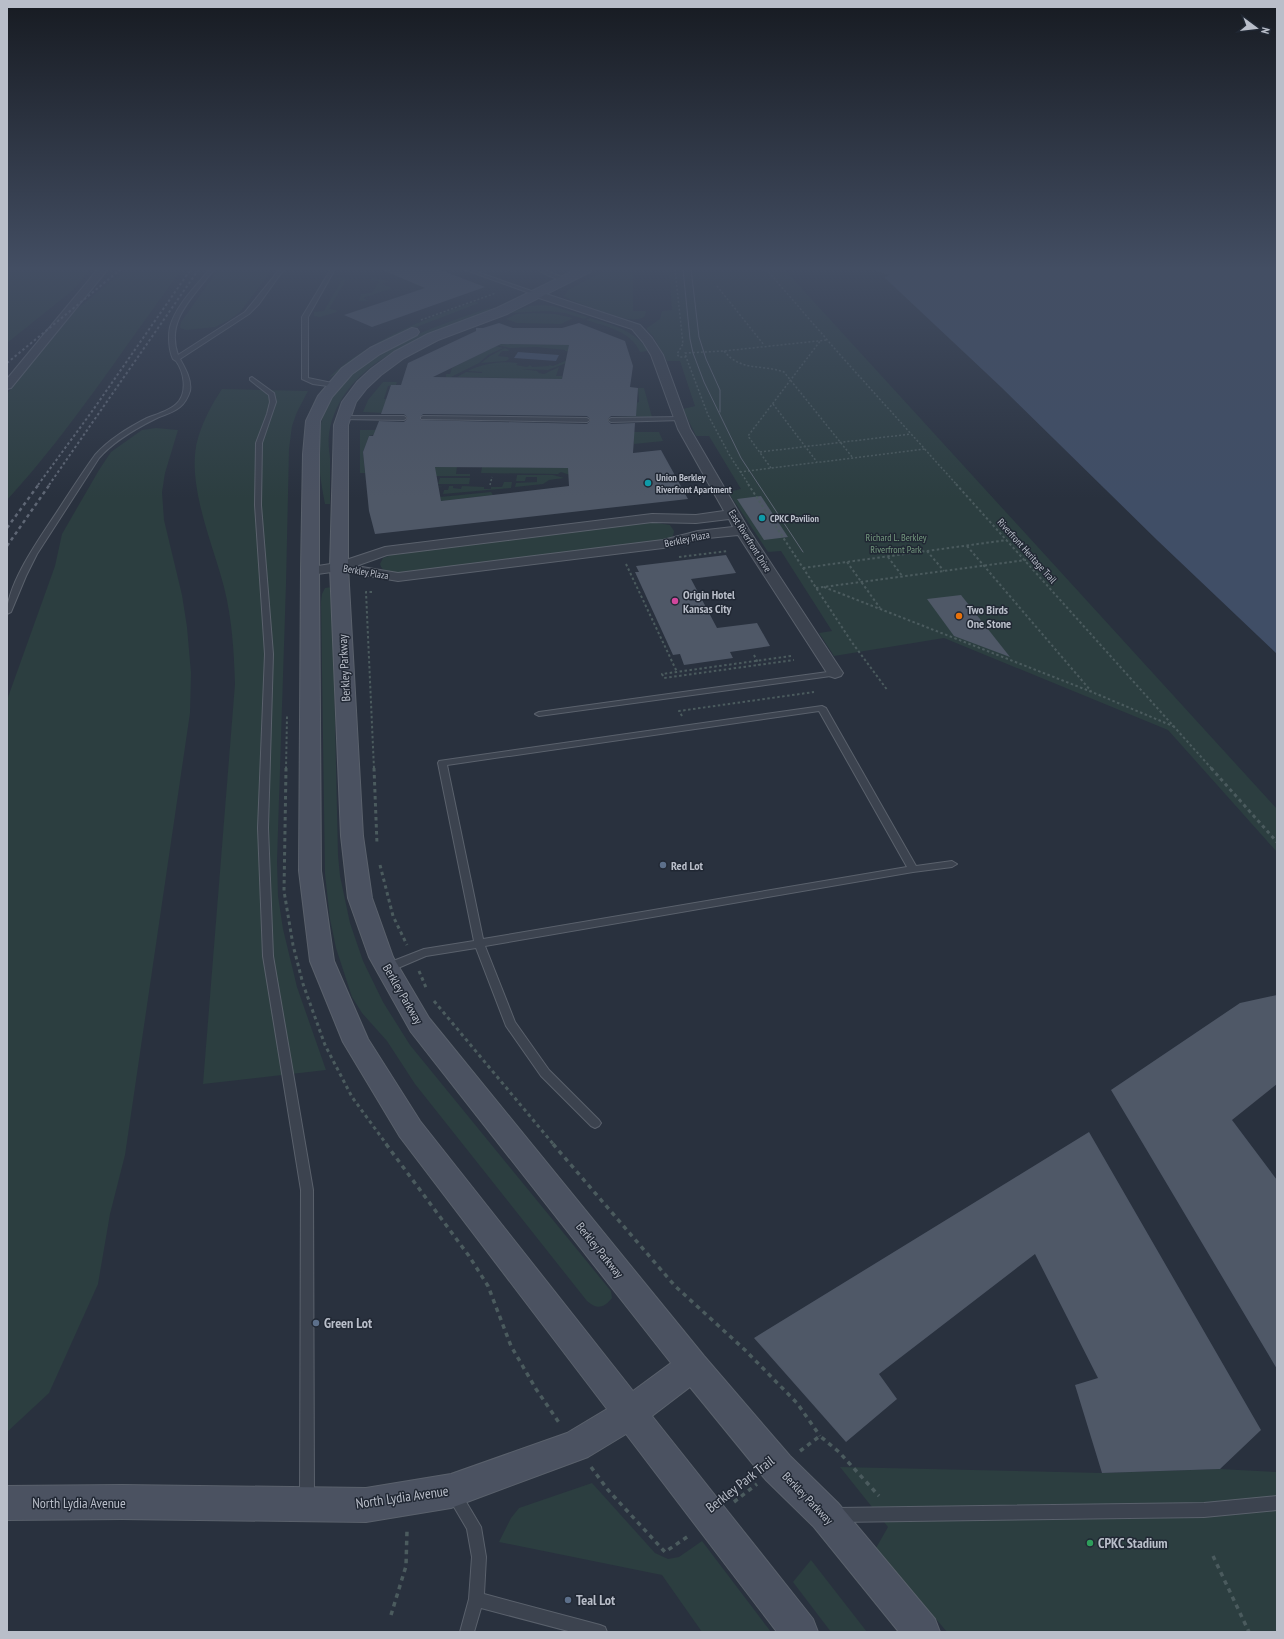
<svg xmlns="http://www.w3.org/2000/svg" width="1284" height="1639" viewBox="0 0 1284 1639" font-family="'PT Sans Narrow',sans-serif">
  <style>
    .green { fill: #2c3e40 }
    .water { fill: #404e66 }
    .building { fill: #4f5867; fill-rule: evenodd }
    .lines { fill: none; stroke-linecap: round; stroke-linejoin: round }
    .lane-casing { stroke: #5a616c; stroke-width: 2 }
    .street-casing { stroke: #5a616c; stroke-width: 2 }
    .secondary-casing { stroke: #5a616c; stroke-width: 2 }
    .path-far3 { stroke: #4b5b5e; stroke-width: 1.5; stroke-dasharray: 2 2; stroke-linecap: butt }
    .path-far2 { stroke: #4b5b5e; stroke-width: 2; stroke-dasharray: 2.5 2.5; stroke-linecap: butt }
    .path-far1 { stroke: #4b5b5e; stroke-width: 3; stroke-dasharray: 3.5 3.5; stroke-linecap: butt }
    .path { stroke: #4b5b5e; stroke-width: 3.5; stroke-dasharray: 4.5 4.5; stroke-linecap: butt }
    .lane { fill: #3c434f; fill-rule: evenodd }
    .street { fill: #3c434f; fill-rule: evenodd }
    .secondary { fill: #4b5261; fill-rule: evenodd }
    .tram { stroke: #5f6775; stroke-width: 1 }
    .rail-far1 { stroke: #5f6775; stroke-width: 2; stroke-dasharray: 2.5 2.5; stroke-linecap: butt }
    .rail { stroke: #5f6775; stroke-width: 2.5; stroke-dasharray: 3.5 3.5; stroke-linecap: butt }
    .culture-dot { fill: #0f9aa8; stroke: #212834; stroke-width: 1.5 }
    .hotel-dot { fill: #d1479c; stroke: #212834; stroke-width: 1.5 }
    .food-dot { fill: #e8710a; stroke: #212834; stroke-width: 1.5 }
    .service-dot { fill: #5c6f8a; stroke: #212834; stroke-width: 1.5 }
    .leisure-dot { fill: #2e9e5b; stroke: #212834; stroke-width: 1.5 }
    .labels { text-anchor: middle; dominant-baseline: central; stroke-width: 3; stroke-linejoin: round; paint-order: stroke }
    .far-poi-label { font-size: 10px; font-weight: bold; fill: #b9bec9; stroke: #212834; text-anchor: start }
    .far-park-label { font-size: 10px; fill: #73977d; stroke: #212834 }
    .far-street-label { font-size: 10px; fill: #b9bec9; stroke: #212834 }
    .poi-label { font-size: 12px; font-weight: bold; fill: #b9bec9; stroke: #212834; text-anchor: start }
    .street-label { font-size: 12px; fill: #b9bec9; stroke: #212834 }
    .near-poi-label { font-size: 14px; font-weight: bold; fill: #b9bec9; stroke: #212834; text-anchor: start }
    .near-street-label { font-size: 14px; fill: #b9bec9; stroke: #212834 }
  </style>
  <rect width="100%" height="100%" fill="#29313e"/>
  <g class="green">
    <path d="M7,269h83l-17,21 -66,53z"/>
    <path d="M127,269h55c-58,78 -110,160 -175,231v-106l61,-78z"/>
    <path d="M273,269l-33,43 -11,8 -14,7 -29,3 -6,-2 1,-6 37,-52z"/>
    <path d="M607,269h26v42h13l-1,5c-11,12 -59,-11 -74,-16l-7,-4 4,-6z"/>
    <path d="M669,269h115l493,540v43l-109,-122 -224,-92 -110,18 -15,-23 13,-2 -51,-80 -13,1 -40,-60 13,-3 -32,-53h-13l-13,-27 12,-3 -15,-45h-13l-14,-25 -6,-6v-2l13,-9 2,-8 10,-1z"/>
    <path d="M336,278l20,1 -10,1 -17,29 7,1 1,2 -17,5 -6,-1v-4l10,-1 18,-31 -9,-1z"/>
    <path d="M374,278l14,3 -6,3 10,4 -29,10 5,3h-9l2,-7 11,-1 7,-12 -10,-1z"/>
    <path d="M475,302l4,1 -81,31 -38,21 -26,20 -6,3c42,-38 95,-59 147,-76z"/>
    <path d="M542,305l11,1 35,11 -4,2 -19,-6 -17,-2 -38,2 19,-7z"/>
    <path d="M489,308l5,2c-61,23 -153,48 -165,124 -1,7 0,16 1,24 0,15 0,31 0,46h-5c-5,-26 -11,-62 -2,-87 23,-64 109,-89 166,-109z"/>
    <path d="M534,313l21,1 18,4 -12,6 -44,-1 -11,-4 10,-5z"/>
    <path d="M590,318c22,7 45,12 58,33l-8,1c-9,-21 -35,-26 -54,-32z"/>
    <path d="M499,344l77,1 -7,6h-4v-1l-29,-3 -26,1 -13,-3z"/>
    <path d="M496,346l7,2 -15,7 -9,8 -30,15 -3,-1v-3h4l2,-6z"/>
    <path d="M505,348l4,2 -1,1h-6l-4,5 10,1 1,2 -3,2 -25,2 9,-7z"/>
    <path d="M565,361l4,1 -21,8 -26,-1 15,2 2,2 5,1 15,-7 -3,9h6v3l-105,-2 9,-5 16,1v-1l-14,-1c16,-8 33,-10 50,-8l-2,2 11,2 3,-2 2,2 17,-1v-1l4,1z"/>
    <path d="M383,382h14l-1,3 -8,1 -4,13h2l18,15 -41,-2 5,-12z"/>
    <path d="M638,388h6l8,29 -39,-1 1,-8 25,-6z"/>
    <path d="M222,389l86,2 -11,21 -5,14 -3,23 -3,135 -9,277 1,35 5,33 14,58 29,83 -123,14 32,-400c-1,-33 -3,-65 -11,-97 -11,-43 -39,-105 -26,-149 5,-17 14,-34 24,-49z"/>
    <path d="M156,428l22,2 -13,43 -3,19 2,28 18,75 5,32 4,46 -1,40 -65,442 -15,59 -12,70 -49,109 -42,39v-732l48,-134 7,-32 37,-64 12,-18 31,-22z"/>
    <path d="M360,430h30l-21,6 -6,16 2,21h-5z"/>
    <path d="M610,432h49l4,9 -29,3v-10z"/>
    <path d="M420,465l37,2 -1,7h14v2h-36l-2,10 12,1h-13z"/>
    <path d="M482,467l127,1 -39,10 -2,-1 2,-2 -9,-3 -3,2 -77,-1z"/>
    <path d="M517,475h36l11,3 -15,2 -6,4 -28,3 1,-4 21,-1v-5h-11l-1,4h-9z"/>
    <path d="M440,478h30l-1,6h-31z"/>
    <path d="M504,482h8l-1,6 -68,6 1,-4h4l1,-4h4v2l8,1 1,-3 22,1v2h7v-2h11z"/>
    <path d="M491,492l2,3 -52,6 -1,-4z"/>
    <path d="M651,522l19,3 4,6c0,7 -6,8 -11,10l-265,32c-8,-1 -16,-1 -18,-9l3,-6 13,-5z"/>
    <path d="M332,587l6,268 2,21 10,47 13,38 20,41 27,43 201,246 1,7c-8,10 -15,12 -25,3l-172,-217 -28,-43 -25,-28 -10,-16 -16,-49 -6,-29 -5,-45 -4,-272 1,-8 3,-6z"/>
    <path d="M840,1467l262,6 118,-4 57,3v160h-330l-71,-84 12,-21z"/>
    <path d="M592,1483l63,70 13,6 11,-2 23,-16 69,91h-69l-40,-57 -163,-33 12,-24 8,-10z"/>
    <path d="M811,1560l56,72h-36l-38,-50z"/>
  </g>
  <g class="water">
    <path d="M874,269h403v385l-120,-114 -156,-153 -116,-109v-1l5,-2 -14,-4z"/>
    <path d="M518,352l41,3 -3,6 -42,-3z"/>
  </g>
  <g class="building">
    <path d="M380,269h58l47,18 -113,40 -28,-12 81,-27z"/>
    <path d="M499,323l14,5h49l17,-5 46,18 8,25 -3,21 8,1 -2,28h-25l-4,4 4,4 24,-1 -2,30 28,-3 27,49 -313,35 -6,-23 -6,-59 6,-16h4l6,-15 25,1 4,-4 -4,-4h-23l10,-29h10l7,-22 68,-32v-3h7zM501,344l68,1 -7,34 -129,-2zM423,414l164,2 4,4 -4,4 -167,-4v-3zM435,467l133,1 1,18 -128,15z"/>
    <path d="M761,496l27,41 -24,3 -27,-41z"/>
    <path d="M726,555l10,18 -45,6 26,49 40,-5 13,23 -40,6 3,6 -49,7 -4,-11 -7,1 -38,-83h4l-3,-6z"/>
    <path d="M961,595l49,62 -56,-21 -27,-37z"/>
    <path d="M1277,995v89l-45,36 45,60v189l-166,-279 129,-87z"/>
    <path d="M1089,1132l172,298 -41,39 -118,4 -27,-88 23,-7 -63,-124 -156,120 18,25 -51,43 -92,-104z"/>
  </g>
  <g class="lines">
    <defs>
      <g id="lane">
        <path d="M210,269h4c-19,27 -49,50 -36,86l67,-43 35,-43h4l-25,35 -10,10 -69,45c5,9 12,21 10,32 -2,6 -5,12 -10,16 -7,6 -17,8 -25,12 -20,10 -41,22 -56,39l-62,96 -11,22 -15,36 -4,2c0,-34 39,-84 57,-113 10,-15 20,-31 31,-46 14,-16 33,-27 52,-37 10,-4 25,-8 32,-17 8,-11 5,-29 -3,-40 -1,-1 -2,-1 -3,-2 -4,-8 -5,-23 -3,-32 6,-22 26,-41 40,-58z"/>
        <path d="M331,269h4l-27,48v61l29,6 1,1 -3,2 -22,-3 -11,-5v-62z"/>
        <path d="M463,269h6l71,25 -5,1z"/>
        <path d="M537,269h5l27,11c-7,3 -27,-7 -32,-11z"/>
        <path d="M252,377l22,16 2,9 -14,41 -1,62 12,149 -5,174 5,128 40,234 1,308 -2,5 -5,2 -5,-2 -2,-5 1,-308 -38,-234 -5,-128 7,-174 -10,-149 1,-62 11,-29 3,-12 -1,-7 -19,-15v-2z"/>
        <path d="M343,416h61l3,2 -3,2 -63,-1v-2z"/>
        <path d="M423,416l164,2 3,2 -3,2 -166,-3v-2z"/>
        <path d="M680,417l3,2 -1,1 -71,2 -3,-2 3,-2z"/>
        <path d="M835,671h3l1,2 -1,2 -299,41 -4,-2 4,-2z"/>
        <path d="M822,706l4,2 90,158 36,-5 5,3 -5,3 -39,5 -428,74 30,76 34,48 50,50 2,3 -2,3 -4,2 -4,-2 -50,-50 -35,-50 -30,-78 -50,8 -35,15h-8l-1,-3 1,-3 41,-16 50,-8 -36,-178 1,-2zM819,711l88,156 -424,72 -36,-174z"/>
        <path d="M454,1488l5,2 22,37 5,30 -2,37 116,31 5,2 2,5h-35l-91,-24 -7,24h-14l9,-33 3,-42 -5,-28 -20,-34 2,-5z"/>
        <path d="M1277,1496v14l-73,7 -367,5 -5,-2 -2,-5 2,-5 5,-2 367,-5z"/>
      </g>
      <g id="street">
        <path d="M98,269h10l-97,119 -4,1v-10z"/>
        <path d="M537,291l103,34 12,13 11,17 27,74 59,101 94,143 -2,3 -6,2 -6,-2 -91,-141 -40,4 -35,9 -265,33 -59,-10 -29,4 -5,-1 -2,-3 2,-3 32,-5 48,-16 267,-33 44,1 28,-4 -46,-82 -27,-74 -8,-13 -11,-13 -99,-33 -1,-2zM729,519l4,8 -35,4 -35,9 -265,33 -42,-7 31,-11 265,-33 44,1z"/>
      </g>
      <path id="secondary" d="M577,269h15l-2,3 -83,42 -69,26 -34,18 -23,17 -14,13 -11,14 -8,23v142l15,269 9,62 21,59 36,61 275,338 86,100 48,47 97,116 5,13h-41l-85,-105 -48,-47 -76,-93 -38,29 161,203 5,13h-41l-151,-198 -38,23 -137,51 -85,14 -244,-3 -115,1v-34l115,-1 244,3 85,-14 116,-41 40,-24 -207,-272 -57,-95 -33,-81 -11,-90 2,-300 2,-117 3,-33 12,-25 24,-28 28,-20 42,-20 5,1 2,3 -2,3 -37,19 -28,20 -20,23 -12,24 -1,33v117l2,300 13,90 34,78 52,82 213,270 38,-28 -260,-331 -42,-75 -21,-59 -7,-62 -11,-269 4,-142 8,-23 15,-20 14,-13 23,-17 34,-18 69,-26z"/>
    </defs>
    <use href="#lane" class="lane-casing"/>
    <use href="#street" class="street-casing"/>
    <use href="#secondary" class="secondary-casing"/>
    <g class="path-far3">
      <path d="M675,269l8,75 -6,10 2,3h7l22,58 22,41 19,29"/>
      <path d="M766,269l76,88 115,128"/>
      <path d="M717,286l47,59"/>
      <path d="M421,320l75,-27"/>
      <path d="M724,351c17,21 38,13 60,21l69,86"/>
      <path d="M686,357l-1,-4 39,-2 103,-11"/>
      <path d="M773,404l44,58"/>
      <path d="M760,452l151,-18"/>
      <path d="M771,468l-23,-32 73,-96"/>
      <path d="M740,472l185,-23"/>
      <path d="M490,485l2,-8"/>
    </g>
    <g class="path-far2">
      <path d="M748,484l103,157 37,50"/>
      <path d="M956,484l256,285"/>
      <path d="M967,546l124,145"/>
      <path d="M927,551l17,20"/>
      <path d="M679,557l49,-6"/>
      <path d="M888,557l15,20"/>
      <path d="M847,562l33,46"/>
      <path d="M626,564l51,108"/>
      <path d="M803,568l204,-28"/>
      <path d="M824,587l268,105 83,35"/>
      <path d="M816,588l210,-28"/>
      <path d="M372,592h-6l8,177"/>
      <path d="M754,655l5,10"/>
      <path d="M791,656l-129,18 2,4 130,-18"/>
      <path d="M682,716l-3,-5 135,-19"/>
      <path d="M286,769l1,-53"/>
    </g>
    <g class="path-far1">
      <path d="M286,768l-2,123 9,54 10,39 22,61 27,52 35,48"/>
      <path d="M374,768l3,76"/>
      <path d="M1211,768l66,74"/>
      <path d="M380,865l13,51 14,29"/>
      <path d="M419,971l8,19"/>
      <path d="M434,1001l120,144"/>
    </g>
    <g class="path">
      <path d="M386,1144l83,112 19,30 23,60 25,43 24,35"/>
      <path d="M553,1144l122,142 70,64 52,53 23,33"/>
      <path d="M800,1451l20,-15 19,16 40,44"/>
      <path d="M591,1467l17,23 57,62 25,-17"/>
      <path d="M734,1502l23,-18"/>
      <path d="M1213,1556l36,76"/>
      <path d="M391,1615l15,-49 1,-35"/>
    </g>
    <use href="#lane" class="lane"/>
    <use href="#street" class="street"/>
    <use href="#secondary" class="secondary"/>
    <g class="tram">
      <path d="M683,269l7,70 3,14 11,29 37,76 62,94"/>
      <path d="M691,269l8,68 7,22 14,31v22"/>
    </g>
    <g class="rail-far1">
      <path d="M7,363l114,-94"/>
      <path d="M38,485l55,-75 98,-141"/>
      <path d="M49,485l150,-216"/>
    </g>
    <g class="rail">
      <path d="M7,528l32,-44"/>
      <path d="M7,546l43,-62"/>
    </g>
  </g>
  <linearGradient id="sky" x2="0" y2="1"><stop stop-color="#171b22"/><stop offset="0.54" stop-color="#434e63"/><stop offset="1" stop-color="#434e63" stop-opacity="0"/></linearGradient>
  <rect width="1284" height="498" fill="url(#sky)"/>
  <g class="culture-dot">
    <circle cx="648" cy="483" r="4"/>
    <circle cx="762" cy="518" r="4"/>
  </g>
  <circle class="hotel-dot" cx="675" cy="601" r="4"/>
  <circle class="food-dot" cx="959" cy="616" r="4"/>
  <g class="service-dot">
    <circle cx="663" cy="865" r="4"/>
    <circle cx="316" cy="1323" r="4"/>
    <circle cx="568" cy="1600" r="4"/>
  </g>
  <circle class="leisure-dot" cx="1090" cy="1543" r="4"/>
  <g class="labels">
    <g class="far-poi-label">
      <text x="656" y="477">Union Berkley<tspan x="656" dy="12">Riverfront Apartment</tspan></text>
      <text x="770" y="518">CPKC Pavilion</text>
    </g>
    <g class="far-park-label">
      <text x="896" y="537">Richard L. Berkley<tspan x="896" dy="12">Riverfront Park</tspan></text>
    </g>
    <g class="far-street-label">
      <text transform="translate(687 539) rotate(-12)">Berkley Plaza</text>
      <text transform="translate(750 541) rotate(58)">East Riverfront Drive</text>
      <text transform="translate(1027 551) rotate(48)">Riverfront Heritage Trail</text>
      <text transform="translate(366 572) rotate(10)">Berkley Plaza</text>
    </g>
    <g class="poi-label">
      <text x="683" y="594">Origin Hotel<tspan x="683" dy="14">Kansas City</tspan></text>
      <text x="967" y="609">Two Birds<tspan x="967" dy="14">One Stone</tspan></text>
      <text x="671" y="865">Red Lot</text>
    </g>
    <g class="street-label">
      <text transform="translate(344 668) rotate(-93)">Berkley Parkway</text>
      <text transform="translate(403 994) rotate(60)">Berkley Parkway</text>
      <text transform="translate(600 1250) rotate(51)">Berkley Parkway</text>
      <text transform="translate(808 1498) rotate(46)">Berkley Parkway</text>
    </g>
    <g class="near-poi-label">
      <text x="324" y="1323">Green Lot</text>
      <text x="1098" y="1543">CPKC Stadium</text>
      <text x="576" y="1600">Teal Lot</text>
    </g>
    <g class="near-street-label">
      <text transform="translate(740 1484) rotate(-38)">Berkley Park Trail</text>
      <text transform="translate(402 1497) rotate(-8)">North Lydia Avenue</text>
      <text x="79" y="1503">North Lydia Avenue</text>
    </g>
  </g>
  <rect width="1284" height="1639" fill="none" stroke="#b9bec9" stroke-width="16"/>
  <g transform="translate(1256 28) rotate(105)" stroke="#212834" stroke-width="3" paint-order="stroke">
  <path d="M0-3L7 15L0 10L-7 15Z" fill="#b9bec9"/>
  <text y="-6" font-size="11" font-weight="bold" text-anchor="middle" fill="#b9bec9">N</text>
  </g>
</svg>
